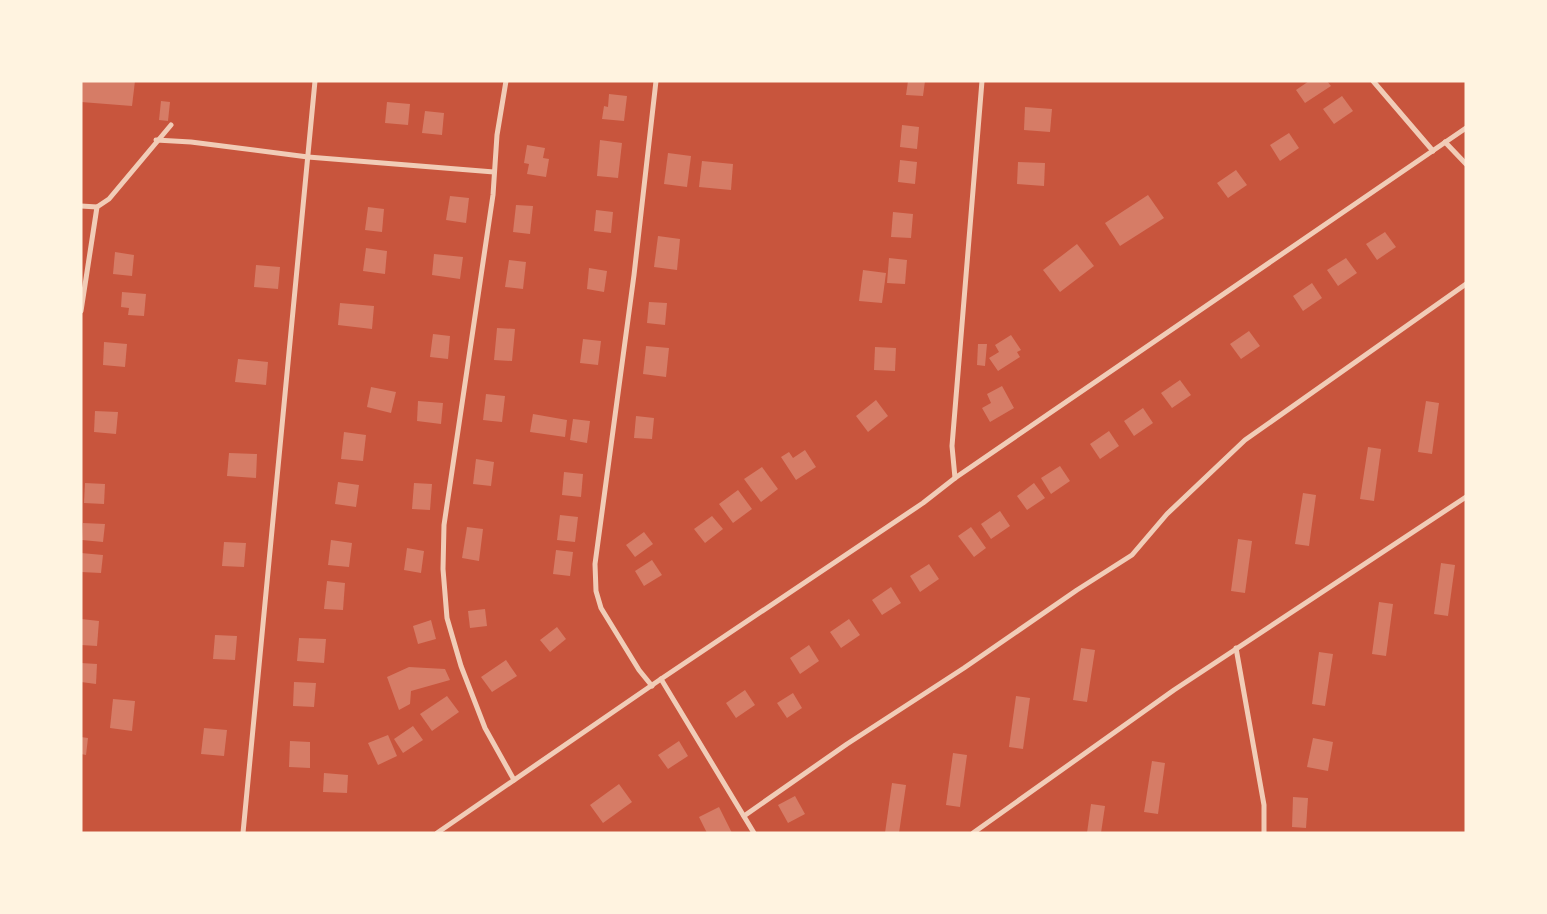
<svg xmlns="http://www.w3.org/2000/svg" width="1547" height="914" viewBox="0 0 1547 914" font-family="'DejaVu Sans',sans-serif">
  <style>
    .building { fill: #d67c66 }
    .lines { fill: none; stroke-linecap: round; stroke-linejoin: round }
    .minor { stroke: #f1ccb7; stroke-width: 5 }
  </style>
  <rect width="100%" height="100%" fill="#c8553d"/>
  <g class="building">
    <path d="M81,81h54l-3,25 -51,-4z"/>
    <path d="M908,81h17l-2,15 -17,-1z"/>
    <path d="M1309,81h18l4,5 -26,17 -9,-13z"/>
    <path d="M609,94l18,2 -3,25 -22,-2 2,-13 4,1z"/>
    <path d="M1342,96l11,15 -19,13 -11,-15z"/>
    <path d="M161,101l9,1 -2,19 -9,-1z"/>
    <path d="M387,102l23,2 -2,21 -23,-2z"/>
    <path d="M1025,107l27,2 -2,23 -26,-2z"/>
    <path d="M425,111l19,2 -2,22 -20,-2z"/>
    <path d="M902,125l17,2 -2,22 -17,-2z"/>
    <path d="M1289,133l10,15 -19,13 -10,-16z"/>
    <path d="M600,140l22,3 -4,35 -21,-2z"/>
    <path d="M527,145l18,3 -2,10 6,1 -3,18 -19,-3 2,-10 -5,-1z"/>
    <path d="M668,153l23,3 -4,31 -23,-3z"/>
    <path d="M900,160l17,2 -2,22 -17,-2z"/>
    <path d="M702,161l31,3 -2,26 -32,-3z"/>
    <path d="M1018,162l27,1 -1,23 -27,-2z"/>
    <path d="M1236,170l11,15 -19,13 -11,-15z"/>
    <path d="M1148,195l16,23 -44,28 -15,-23z"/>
    <path d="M450,196l19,2 -3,25 -20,-3z"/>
    <path d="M516,205l17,1 -3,28 -17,-2z"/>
    <path d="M368,207l16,2 -2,23 -17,-2z"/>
    <path d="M596,210l17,2 -2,21 -17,-2z"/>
    <path d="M893,212l20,2 -2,24 -20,-1z"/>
    <path d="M1385,232l11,15 -19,13 -11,-16z"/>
    <path d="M658,236l22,3 -3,31 -23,-3z"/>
    <path d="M1077,244l17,22 -34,26 -17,-22z"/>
    <path d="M366,248l21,3 -2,23 -22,-3z"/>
    <path d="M115,252l19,3 -2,21 -19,-2z"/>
    <path d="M434,254l29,3 -3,22 -28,-4z"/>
    <path d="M889,258l18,2 -2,24 -18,-1z"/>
    <path d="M1346,258l11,15 -19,13 -11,-16z"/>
    <path d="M509,260l17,2 -3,27 -18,-2z"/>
    <path d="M256,265l24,2 -2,22 -24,-2z"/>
    <path d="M589,268l18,3 -3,21 -17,-3z"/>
    <path d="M863,270l23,3 -4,30 -23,-2z"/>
    <path d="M1312,283l10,15 -19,13 -10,-15z"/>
    <path d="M122,292l24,2 -2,22 -16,-1 1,-7 -8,-1z"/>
    <path d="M649,302l18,1 -2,22 -18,-2z"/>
    <path d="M340,303l34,3 -2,23 -34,-4z"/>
    <path d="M497,328l18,1 -3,32 -18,-1z"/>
    <path d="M1249,331l11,15 -19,13 -11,-15z"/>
    <path d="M433,334l17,2 -2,23 -18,-2z"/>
    <path d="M1011,335l10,15 -4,2 3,5 -22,14 -9,-13 10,-6 -4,-7z"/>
    <path d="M583,339l18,2 -3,24 -18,-2z"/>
    <path d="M104,342l23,2 -2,23 -22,-2z"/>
    <path d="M978,344h9l-2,22 -8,-1z"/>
    <path d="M646,346l23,2 -3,29 -23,-3z"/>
    <path d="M875,347l21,1 -1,23 -21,-1z"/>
    <path d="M238,359l30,3 -2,23 -31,-3z"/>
    <path d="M1180,380l11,15 -19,13 -11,-15z"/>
    <path d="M1002,386l12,22 -24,14 -8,-14 9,-5 -4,-9z"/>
    <path d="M371,387l25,5 -5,21 -24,-6z"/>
    <path d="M486,394l19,2 -3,26 -19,-2z"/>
    <path d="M876,400l12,16 -20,16 -12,-16z"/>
    <path d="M418,401l25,2 -2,21 -24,-3z"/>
    <path d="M1426,401l13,2 -7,51 -14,-2z"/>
    <path d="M1143,408l10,15 -19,13 -10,-15z"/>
    <path d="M95,411l23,1 -2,22 -22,-2z"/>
    <path d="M533,414l34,6 -2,17 -35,-5z"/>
    <path d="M636,416l18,2 -2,21 -18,-1z"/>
    <path d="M573,419l17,2 -3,22 -17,-3z"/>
    <path d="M1109,431l10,15 -19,13 -10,-15z"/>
    <path d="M344,432l22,3 -3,26 -22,-2z"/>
    <path d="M1368,447l13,2 -7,52 -14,-2z"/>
    <path d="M805,450l11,17 -20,13 -15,-23 8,-5 4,6z"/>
    <path d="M229,453l28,1 -1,24 -29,-2z"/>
    <path d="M476,459l18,3 -3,24 -18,-2z"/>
    <path d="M1060,466l10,15 -19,13 -10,-16z"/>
    <path d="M762,467l16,22 -17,13 -17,-23z"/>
    <path d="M564,472l19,2 -2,23 -19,-2z"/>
    <path d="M338,482l21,3 -3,22 -21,-3z"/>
    <path d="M85,483l20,1 -1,20 -20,-1z"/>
    <path d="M414,483l18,1 -2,26 -18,-1z"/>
    <path d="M1034,483l11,15 -18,12 -10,-14z"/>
    <path d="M738,490l14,19 -19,14 -14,-19z"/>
    <path d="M1303,493l13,2 -7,51 -14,-2z"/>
    <path d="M1000,511l10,15 -19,13 -10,-15z"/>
    <path d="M560,515l18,2 -3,25 -18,-2z"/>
    <path d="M712,516l11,13 -18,14 -11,-14z"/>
    <path d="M83,523l22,1 -2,18 -21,-2z"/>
    <path d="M467,527l16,2 -4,32 -17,-3z"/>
    <path d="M971,527l15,21 -12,9 -16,-21z"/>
    <path d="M644,532l9,12 -18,13 -9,-12z"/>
    <path d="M1238,539l14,2 -7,52 -14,-2z"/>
    <path d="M331,540l21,3 -3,24 -21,-2z"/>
    <path d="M224,542l22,1 -2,24 -22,-1z"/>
    <path d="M407,548l17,3 -3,22 -17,-3z"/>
    <path d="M556,550l17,2 -3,24 -17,-2z"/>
    <path d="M81,553l22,2 -2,18 -20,-1z"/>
    <path d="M652,560l10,15 -18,11 -9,-15z"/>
    <path d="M1441,563l14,2 -7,51 -14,-2z"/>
    <path d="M929,564l10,15 -19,13 -10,-16z"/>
    <path d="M327,581l18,2 -2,27 -19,-1z"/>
    <path d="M891,587l10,16 -19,12 -10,-15z"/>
    <path d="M1379,602l14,2 -7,52 -14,-2z"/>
    <path d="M485,609l2,17 -17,2 -2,-17z"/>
    <path d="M81,619l18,2 -2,25 -16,-1z"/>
    <path d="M849,619l11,16 -19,13 -11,-16z"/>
    <path d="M431,620l5,19 -18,5 -5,-18z"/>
    <path d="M557,627l9,12 -16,13 -10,-12z"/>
    <path d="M215,635l22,1 -2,24 -22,-1z"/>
    <path d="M299,638l27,1 -2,24 -27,-2z"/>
    <path d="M809,645l10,16 -19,13 -10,-16z"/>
    <path d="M1081,648l14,2 -8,52 -14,-2z"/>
    <path d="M1319,652l14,2 -8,52 -13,-2z"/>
    <path d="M506,660l11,16 -25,16 -11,-15z"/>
    <path d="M81,663l16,1 -1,20 -15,-2z"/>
    <path d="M409,667l36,2 5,11 -39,11 -1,13 -11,6 -12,-33z"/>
    <path d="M294,682l22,1 -2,24 -21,-1z"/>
    <path d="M745,690l10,15 -19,13 -10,-15z"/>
    <path d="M793,693l9,15 -15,10 -10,-15z"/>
    <path d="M447,696l12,16 -27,19 -12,-17z"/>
    <path d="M1016,696l14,2 -7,51 -14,-2z"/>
    <path d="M113,699l22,2 -3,30 -22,-3z"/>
    <path d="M413,726l10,14 -20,13 -9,-14z"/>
    <path d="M204,728l23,2 -3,26 -23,-2z"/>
    <path d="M388,735l9,21 -19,9 -10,-22z"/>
    <path d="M81,737l7,1 -2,17 -5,-1z"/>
    <path d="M1313,738l20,4 -5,29 -21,-4z"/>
    <path d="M290,741l20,1v26l-21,-1z"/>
    <path d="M679,741l9,15 -20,13 -10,-14z"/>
    <path d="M953,753l14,2 -7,52 -14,-2z"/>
    <path d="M1152,761l13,2 -7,51 -14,-2z"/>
    <path d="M324,773l24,2 -1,18 -24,-1z"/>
    <path d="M892,783l14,2 -7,48h-14z"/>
    <path d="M619,784l13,18 -29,21 -13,-18z"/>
    <path d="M795,796l10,18 -17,9 -10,-18z"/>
    <path d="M1293,797l15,1 -2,30 -14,-1z"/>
    <path d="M1091,804l14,2 -4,27h-14z"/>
    <path d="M719,807l13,26h-25l-8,-16z"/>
  </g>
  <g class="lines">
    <g class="minor">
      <path d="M506,81l-9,54 -4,60 -49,330 -1,44 4,49 14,48 24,62 29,52"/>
      <path d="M1373,81l60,70"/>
      <path d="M156,140l35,2 117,15 186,15"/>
      <path d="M1445,142l21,22"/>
      <path d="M81,206l16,1"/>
      <path d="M81,311l16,-104 12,-8 62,-74"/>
      <path d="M955,478l-3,-32 30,-365"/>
      <path d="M1236,648l28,157v28"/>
      <path d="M661,679l93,154"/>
      <path d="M652,686l-13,-16 -38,-62 -5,-17 -1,-27 39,-289 22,-194"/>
      <path d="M744,816l103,-72 117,-76 113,-78 55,-35 35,-41 78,-74 221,-156"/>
      <path d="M243,833l72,-752"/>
      <path d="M437,833l224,-154 262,-176 32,-25 511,-350"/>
      <path d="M973,833l201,-143 292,-193"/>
    </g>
  </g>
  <rect width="1547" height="914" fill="none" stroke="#fff3e0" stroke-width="165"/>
</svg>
